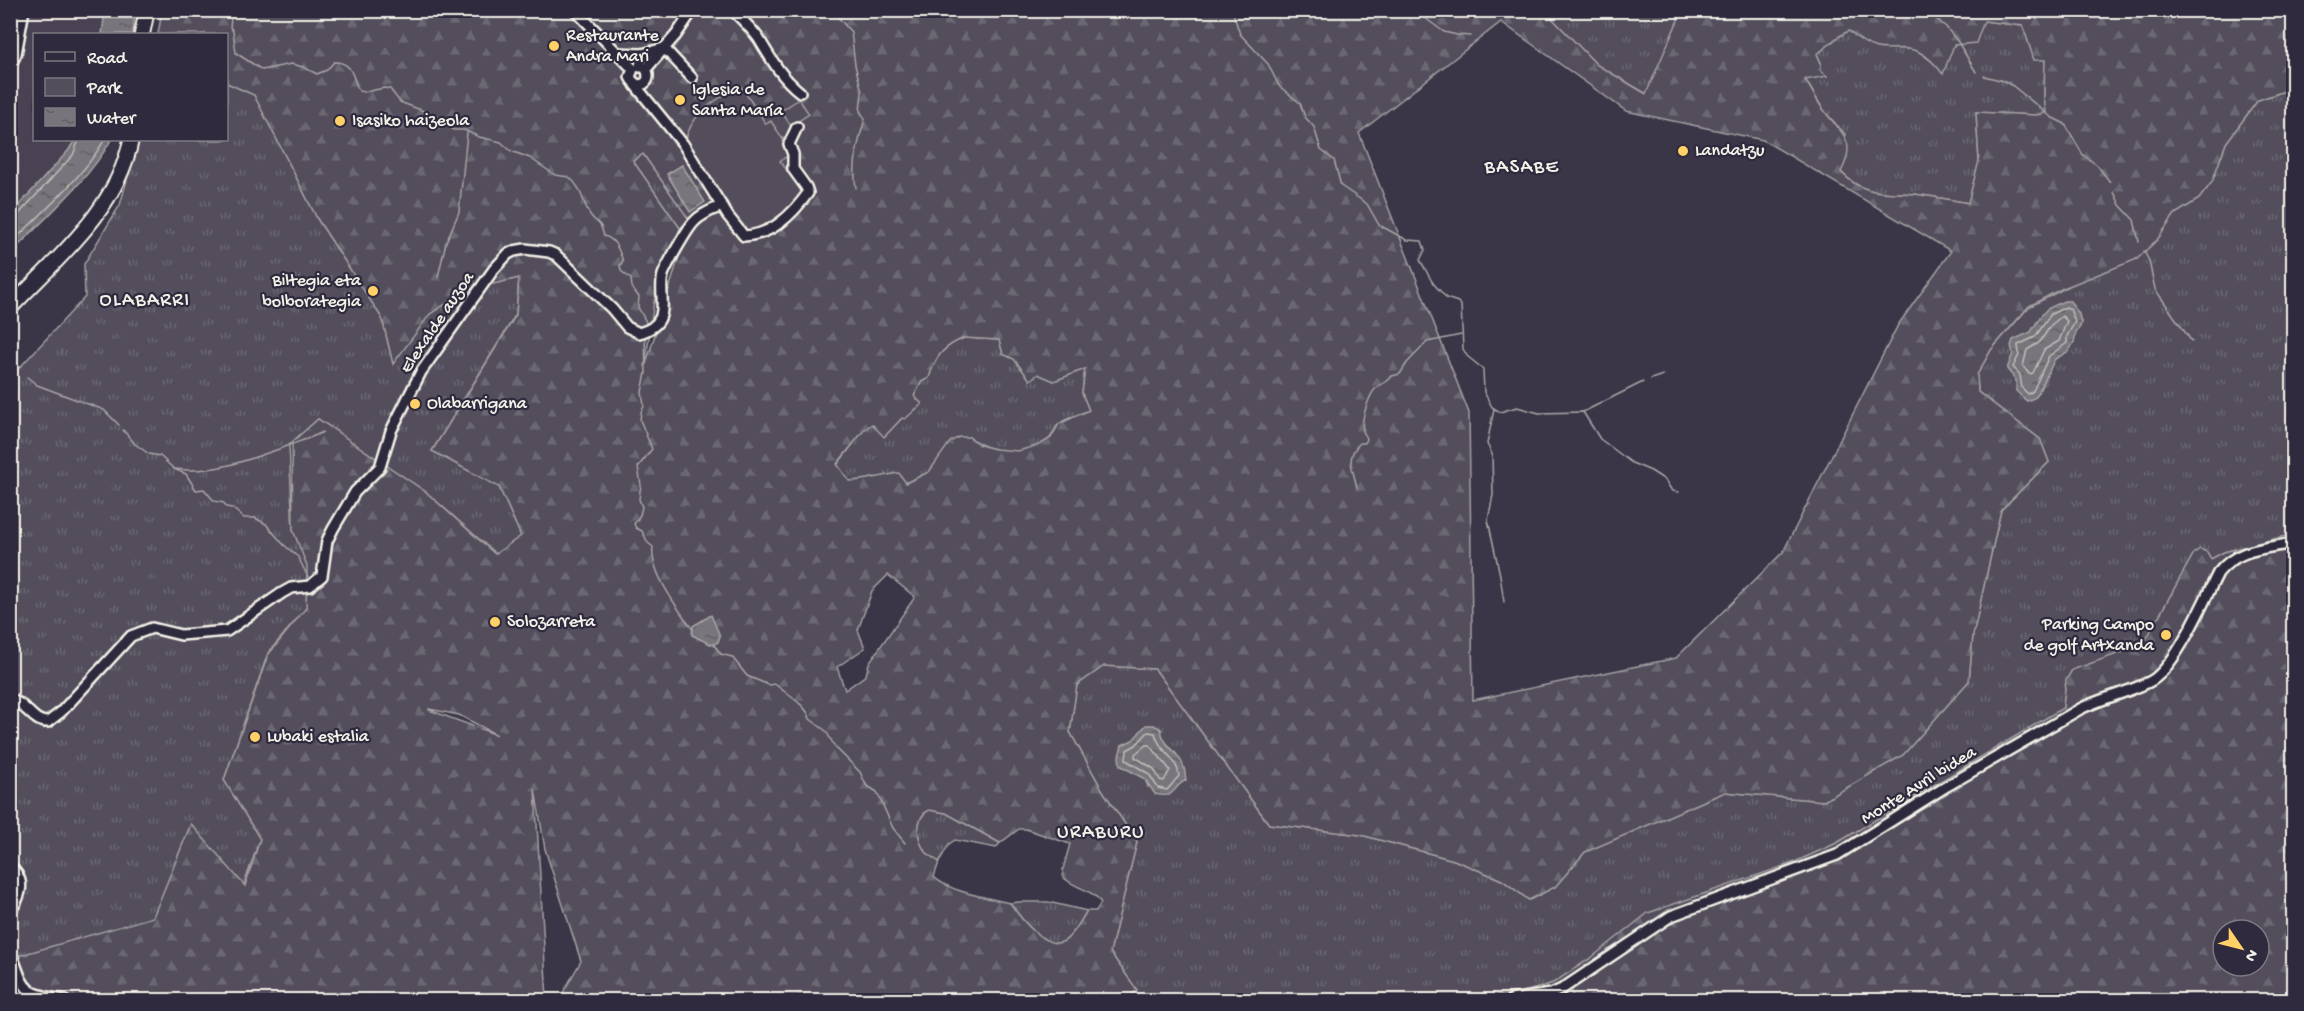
<svg xmlns="http://www.w3.org/2000/svg" width="2304" height="1011" viewBox="0 0 2304 1011" font-family="'Gochi Hand',sans-serif">
  <style>
    .built { fill: #484352 }
    .grass { fill: url(#grass-tufts); stroke: #a4a0a2; stroke-width: 1.5; fill-rule: evenodd }
    .forest { fill: url(#forest-firs); stroke: #a4a0a2; stroke-width: 1.5; fill-rule: evenodd }
    .park { fill: #534e5c; stroke: #a4a0a2; stroke-width: 1.5 }
    .water { fill: url(#water-ripples); stroke: #aaa6a7; stroke-width: 1.5 }
    .lines { fill: none; stroke-linecap: round; stroke-linejoin: round }
    .shore { stroke: #c2bfbc; stroke-width: 1.5 }
    .stream { stroke: #aaa6a7; stroke-width: 1.5 }
    .minor-casing { stroke: #f4f1e8; stroke-width: 14 }
    .highway-casing { stroke: #f4f1e8; stroke-width: 18 }
    .minor { stroke: #2f2a3d; stroke-width: 9 }
    .highway { stroke: #2f2a3d; stroke-width: 14 }
    .poi-dot { fill: #ffd166; stroke: #2f2a3d; stroke-width: 2 }
    .labels { text-anchor: middle; dominant-baseline: central; stroke-width: 4.5; stroke-linejoin: round; paint-order: stroke }
    .poi-label { font-size: 18px; fill: #f4f1e8; stroke: #2f2a3d; text-anchor: start }
    .street-label { font-size: 18px; fill: #f4f1e8; stroke: #2f2a3d }
    .neighbourhood-label { font-size: 20px; letter-spacing: 1.5px; fill: #f4f1e8; stroke: #2f2a3d }
  </style>
  <defs>
    <pattern id="grass-tufts" width="24" height="20" patternUnits="userSpaceOnUse" patternTransform="scale(1.5)"><rect width="24" height="20" fill="#534e5c"/><path d="M3 7l-1-3M5 7V3M7 7l1-3M15 17l-1-3M17 17v-4M19 17l1-3" fill="none" stroke="#6c6873"/></pattern>
    <pattern id="forest-firs" width="22" height="20" patternUnits="userSpaceOnUse" patternTransform="scale(1.5)"><rect width="22" height="20" fill="#534e5c"/><path d="M5 1l3.5 6h-7zM16 11l3.5 6h-7z" fill="#6c6873"/></pattern>
    <pattern id="water-ripples" width="26" height="14" patternUnits="userSpaceOnUse" patternTransform="scale(1.5)"><rect width="26" height="14" fill="#78747b"/><path d="M2 4q2-2 4 0t4 0M15 11q2-2 4 0t4 0" fill="none" stroke="#636063"/></pattern>
  </defs>
  <rect width="100%" height="100%" fill="#3b3647"/>
  <filter id="ink" filterUnits="userSpaceOnUse"><feTurbulence type="fractalNoise" baseFrequency=".0167" numOctaves="2"/><feDisplacementMap in="SourceGraphic" scale="12" xChannelSelector="R" yChannelSelector="G"/><feConvolveMatrix kernelMatrix="1 2 1 2 8 2 1 2 1" color-interpolation-filters="sRGB"/></filter>
  <g filter="url(#ink)">
    <path class="built" d="M11,11h94l-3,23h-68v106h41l-7,11 -57,63z"/>
    <g class="grass">
      <path d="M1545,11h137l-35,83 -50,-29z"/>
      <path d="M1984,21l39,5 11,33h11l-1,37 2,17 -10,2 -60,-3 3,50 -11,41c-16,-3 -32,-6 -47,-8 -33,-5 -54,4 -80,-23l4,-38 -21,-23 -19,-32 21,-3 -5,-5v-8l-4,-9c11,-7 20,-19 32,-23l9,7 19,10 33,1 8,2 16,12z"/>
      <path d="M227,83l27,12 64,125 64,98 11,45 36,-49 38,-24 52,-12 -3,36 -84,137 67,36 22,49 -25,18 -70,-62 -108,-73 -29,26 4,85 15,36v40l-40,47 -44,127 36,59 -17,48 -52,-63 -38,94 -142,40 -1,-580 75,-81 -1,-33 36,-59 18,-65h88z"/>
      <path d="M2285,91l8,10v433l-69,18 -13,7 -4,-7 -7,-3 -6,4 -51,92 -71,25 -6,11 -3,27 -226,135 -246,115 -37,25 -26,8 -61,9h-342l12,-10 -27,-38 27,-110 -34,-51 -33,-59 7,-47 27,-19 51,3 114,155 92,11 93,25 48,20 27,20 26,-13 30,-35 140,-60 99,9 79,-46 66,-74 4,-46 28,-125 48,-48 -9,-23 -62,-47 -1,-17 14,-25 38,-43 128,-67 18,-26 24,-15 13,-17 14,-39 32,-43zM1133,740l32,1 12,14 -29,32 -3,-8 -25,-14 2,-20z"/>
      <path d="M643,154l47,66 -10,8 -47,-67z"/>
      <path d="M964,338l35,2 4,14 11,5 16,21 8,-6 16,7 31,-12 -3,24 7,17c-9,4 -23,8 -30,14 -5,4 -6,12 -11,16 -22,17 -58,13 -79,-3l-19,6 -21,29 -24,11 -32,-6 -7,4h-17l-12,-16 27,-35 8,-6 13,12 17,-18 20,-14 -8,-7 7,-15 8,-4c6,-22 15,-32 35,-40z"/>
      <path d="M929,810l17,3 54,30 -4,5 -41,-8 -6,4 -10,18c-4,-3 -9,-6 -12,-9 -11,-11 -13,-35 2,-43z"/>
      <path d="M1019,902h29l39,9c-6,9 -11,20 -19,27 -19,19 -49,-22 -58,-35z"/>
    </g>
    <g class="forest">
      <path d="M162,11h1383l52,54 49,29 36,-83h611v90l-8,-10 -27,9 -32,43 -14,39 -13,17 -24,15 -18,26 -20,19 -76,30 -32,17 -38,44 -14,25 1,17 62,47 9,23 -48,48 -28,125 -4,46 -66,74 -79,46 -99,-9 -140,60 -30,35 -26,13 -27,-20 -48,-20 -93,-25 -92,-11 -114,-155 -51,-3 -27,19 -7,47 33,59 34,51 -27,110 27,38 -12,10h-566l22,-39 -36,-112 -10,-60 12,211h-536v-42l142,-41 38,-93 54,62 15,-47 -36,-59 44,-125 38,-47 1,-42 -14,-36 -1,-88 26,-23 108,73 69,62 26,-18 -22,-49 -67,-36 84,-136 3,-37 -52,12 -37,24 -37,50 -11,-46 -64,-98 -64,-125 -27,-12 -1,-49h-68zM1984,21l39,5 11,34h11l-1,36 2,17 -10,2 -60,-3 3,49 -11,42c-16,-3 -32,-6 -47,-8 -33,-5 -55,4 -80,-23 16,-31 2,-37 -16,-60 -8,-10 -13,-22 -20,-32l22,-4 -6,-5v-8l-4,-9c11,-8 20,-19 32,-23 8,7 18,15 28,17 14,3 29,-3 42,4 10,5 17,13 24,22l11,-29 22,-2zM1501,22l125,89 137,29 188,111 -53,74 -115,227 -107,106 -203,42 -4,-287 -110,-280zM643,154l47,67 -45,146 9,-66 26,-73 -47,-67zM964,338l35,2 4,14 11,5 16,21 8,-6 16,7 31,-12 -3,24 7,17 -30,14 -8,14 -12,7 -21,6 -23,-2 -15,-4 -11,-8h-10l-9,5 -21,30 -23,11 -7,-10c-18,3 -33,8 -50,8l-12,-17 27,-34 8,-6 12,13 18,-19 3,1 17,-15 -8,-8 7,-14 8,-4c6,-22 15,-32 35,-40zM888,575l27,22 -46,66 -3,12 -21,15 -8,-23 28,-19 -7,-18 14,-39zM429,709l30,6 38,20 -68,-25zM929,810l17,3 54,30 19,-14h7l44,15 -7,25v8c11,11 31,13 38,26l-5,8h-9c-6,9 -11,20 -19,27 -19,19 -49,-22 -58,-35 -21,-5 -61,-11 -76,-26l5,-15c-4,-3 -9,-6 -12,-9 -11,-11 -13,-35 2,-43z"/>
      <path d="M2293,534v466h-720l-2,-14 -33,14h-71l61,-9 25,-8 38,-25 57,-45 142,-49 47,-21 226,-135 3,-28 6,-10 71,-25 51,-92 6,-4 7,3 4,7 13,-7zM2223,930h36v36h-36z"/>
    </g>
    <g class="park">
      <path d="M740,85l26,39 5,-3 21,32 -12,8 22,30v6c-16,17 -32,37 -58,33l-13,-14 -46,-73c5,-30 31,-43 55,-58z"/>
      <path d="M799,99l10,15 -18,12 -10,-15z"/>
    </g>
    <g class="water">
      <path d="M105,11h30l-2,23h-31z"/>
      <path d="M75,140h36c-21,39 -68,80 -100,113v-39l57,-63z"/>
      <path d="M682,165l23,37 -15,10 -23,-38z"/>
      <path d="M2064,301h6l9,13 2,9 -1,4 -4,5 -2,10 -5,9 -14,8 -19,38 -9,4 -11,-10v-11l-9,-11 6,-16 -2,-7 2,-6 18,-8 9,-15 7,-8z"/>
      <path d="M711,615l9,21 -2,6 -6,3 -20,-10 1,-9z"/>
      <path d="M1146,725h8l7,4c2,18 16,21 22,36 2,4 2,10 3,15 -16,8 -8,19 -31,14l-10,-15 -25,-14 -1,-9 3,-11 11,-5z"/>
    </g>
    <g class="lines">
      <g class="shore">
        <path d="M10,218l7,-2 56,-61 6,-15"/>
        <path d="M10,244c29,-28 76,-70 94,-104"/>
        <path d="M2066,307l4,2 5,13 -8,14v7l-18,13 -16,35 -5,3 -6,-6 -2,-13 -7,-8 6,-12 -1,-10 17,-8 16,-23z"/>
        <path d="M2062,316l5,5 -8,20 -15,9 -11,23 -4,1 -6,-8 4,-16 13,-8 11,-17z"/>
        <path d="M1148,732l7,1c3,17 23,25 24,43l-12,14 -9,-2 -9,-14 -23,-14 1,-10 9,-5z"/>
        <path d="M1146,745h4l20,25 -6,11 -4,-1 -6,-11 -19,-12v-3z"/>
      </g>
      <g class="stream">
        <path d="M232,10l-2,17 3,4 3,22 26,17 29,-6 12,3 14,7 10,-4 7,-8c20,0 18,16 25,29l6,1 19,-4 6,1 10,13 39,15 14,13h11l15,7 22,5 10,9 19,7 25,17 14,2c13,10 13,26 22,39 9,11 8,3 13,20 12,3 15,15 19,25l-3,4 1,6 10,8 1,9 7,9 -1,10 10,19"/>
        <path d="M837,10l-1,5 15,17 4,33 7,27 -2,19 5,8c-7,23 -13,45 -9,69"/>
        <path d="M1232,10l8,24 28,30 11,22 21,17 5,14 9,10 7,23 13,10 7,26 26,18 12,21 28,15 15,1 3,9 -5,10c5,8 8,15 13,23 3,4 9,9 13,15l12,4 3,3 2,44 4,7 16,13 1,23 8,15 8,5 17,-5 22,6 44,-1 17,27 32,24 19,8 14,9 7,11 7,1"/>
        <path d="M1353,10l25,6 14,-3h19l10,2 23,17 13,3 14,1"/>
        <path d="M1926,10l20,17 12,15 18,30"/>
        <path d="M1984,76l20,5 9,5 38,31 14,7 18,31 14,10 13,17"/>
        <path d="M2114,192l6,13 14,15 5,22"/>
        <path d="M2144,251l5,10 6,28 37,53"/>
        <path d="M438,277l8,-35 13,-30 8,-79"/>
        <path d="M645,335l1,38 -4,19 2,14 -3,6 -1,8 12,29 -14,18 3,18 -2,14 3,8 -2,8 -6,9 2,4 6,3 6,12 5,4c-4,24 27,65 40,83"/>
        <path d="M27,377l10,8 67,25 15,15"/>
        <path d="M1651,379l12,-4"/>
        <path d="M1494,409l-7,35 5,10 1,41 -5,25 12,55 4,27"/>
        <path d="M1583,412l60,-30"/>
        <path d="M123,430l12,14 14,10 11,2 14,13 12,5 10,16 8,-1 10,12 10,2 2,4 6,1 12,10h11l11,6 17,20 15,13 10,20"/>
        <path d="M175,469c36,5 70,-8 104,-20 15,-6 30,-10 44,-17"/>
        <path d="M1357,488c-3,-18 -13,-30 3,-45h5l2,-4c-1,-3 -3,-5 -4,-8 -3,-10 6,-37 14,-44 6,-4 11,-5 15,-11l8,-2 7,-11 20,-21 34,-7"/>
        <path d="M714,645l7,9 11,3 15,19 22,9 6,-1c10,9 33,22 35,35l16,12 9,16 25,25 6,13 11,7 16,36 12,15"/>
      </g>
      <defs>
        <g id="minor">
          <path d="M575,10l58,59"/>
          <path d="M733,10c9,10 19,19 26,29 12,20 22,38 41,53"/>
          <path d="M664,48l28,30"/>
          <path d="M618,53l24,1 22,-6"/>
          <path d="M10,66l6,-12 8,-44"/>
          <path d="M640,67l2,-13"/>
          <path d="M633,69l-3,8c7,15 24,6 16,-8"/>
          <path d="M646,69l30,-34 17,-25"/>
          <path d="M635,85l48,59 45,72 16,20c28,-1 48,-21 64,-43l-2,-6 -13,-18v-15l-4,-10 8,-17"/>
          <path d="M10,700c16,2 22,23 38,22l13,-10 70,-76 21,-8 29,7 46,-4 55,-38 9,-5 19,-2 12,-10 5,-35 6,-12 22,-37 25,-25 11,-36 30,-59 73,-103 14,-15 6,-3 11,-2 24,3 7,3 56,54 15,18 12,6c36,-10 18,-36 24,-58 3,-9 24,-46 31,-53 7,-8 18,-12 28,-16"/>
          <path d="M10,866c17,15 11,30 0,46"/>
          <path d="M10,950c15,38 9,43 54,50"/>
          <path d="M1511,1000l40,-6 11,-5 109,-73 166,-61 110,-69 133,-77c22,-11 47,-16 69,-27 26,-12 55,-82 69,-109 20,-25 46,-24 76,-30"/>
        </g>
        <g id="highway">
          <path d="M142,34l5,-24"/>
          <path d="M10,308c47,-50 107,-98 121,-168"/>
        </g>
      </defs>
      <use href="#minor" class="minor-casing"/>
      <use href="#highway" class="highway-casing"/>
      <use href="#minor" class="minor"/>
      <use href="#highway" class="highway"/>
    </g>
  </g>
  <g class="poi-dot">
    <circle cx="554" cy="46" r="6"/>
    <circle cx="680" cy="100" r="6"/>
    <circle cx="340" cy="121" r="6"/>
    <circle cx="1683" cy="151" r="6"/>
    <circle cx="373" cy="291" r="6"/>
    <circle cx="415" cy="404" r="6"/>
    <circle cx="495" cy="622" r="6"/>
    <circle cx="2166" cy="635" r="6"/>
    <circle cx="255" cy="737" r="6"/>
  </g>
  <g class="labels">
    <g class="poi-label">
      <text x="566" y="36">Restaurante<tspan x="566" dy="21">Andra Mari</tspan></text>
      <text x="692" y="90">Iglesia de<tspan x="692" dy="21">Santa María</tspan></text>
      <text x="352" y="121">Isasiko haizeola</text>
      <text x="1695" y="151">Landatzu</text>
      <text x="361" y="281" text-anchor="end">Biltegia eta<tspan x="361" dy="21">bolborategia</tspan></text>
      <text x="427" y="404">Olabarrigana</text>
      <text x="507" y="622">Solozarreta</text>
      <text x="2154" y="625" text-anchor="end">Parking Campo<tspan x="2154" dy="21">de golf Artxanda</tspan></text>
      <text x="267" y="737">Lubaki estalia</text>
    </g>
    <g class="street-label">
      <text transform="translate(438 323) rotate(-56)">Elexalde auzoa</text>
      <text transform="translate(1919 786) rotate(-32)">Monte Avril bidea</text>
    </g>
    <g class="neighbourhood-label">
      <text x="1522" y="168">BASABE</text>
      <text x="145" y="301">OLABARRI</text>
      <text x="1101" y="833">URABURU</text>
    </g>
  </g>
  <rect width="2304" height="1011" fill="none" stroke="#2f2a3d" stroke-width="36"/>
  <rect x="18" y="18" width="2268" height="975" fill="none" stroke="#f4f1e8" stroke-width="2" filter="url(#ink)"/>
  <rect x="33" y="33" width="195" height="108" fill="#2f2a3d" stroke="#7e7a81" stroke-width="1.5"/>
  <rect x="45" y="52" width="30" height="9" fill="#2f2a3d" stroke="#7e7a81" stroke-width="1.5"/>
  <text x="87" y="63" font-size="18" fill="#f4f1e8">Road</text>
  <rect x="45" y="78" width="30" height="18" fill="#534e5c" stroke="#7e7a81" stroke-width="1.5"/>
  <text x="87" y="93" font-size="18" fill="#f4f1e8">Park</text>
  <rect x="45" y="108" width="30" height="18" fill="url(#water-ripples)" stroke="#7e7a81" stroke-width="1.5"/>
  <text x="87" y="123" font-size="18" fill="#f4f1e8">Water</text>
  <g transform="translate(2241 948) rotate(125)"><circle r="28" fill="#2f2a3d" stroke="#7e7a81" stroke-width="1.5"/>
  <path d="M0-4.5L10 22L0 15L-10 22Z" fill="#ffd166"/>
  <text y="-9" font-size="16" font-weight="bold" text-anchor="middle" fill="#f4f1e8">N</text>
  </g>
</svg>
